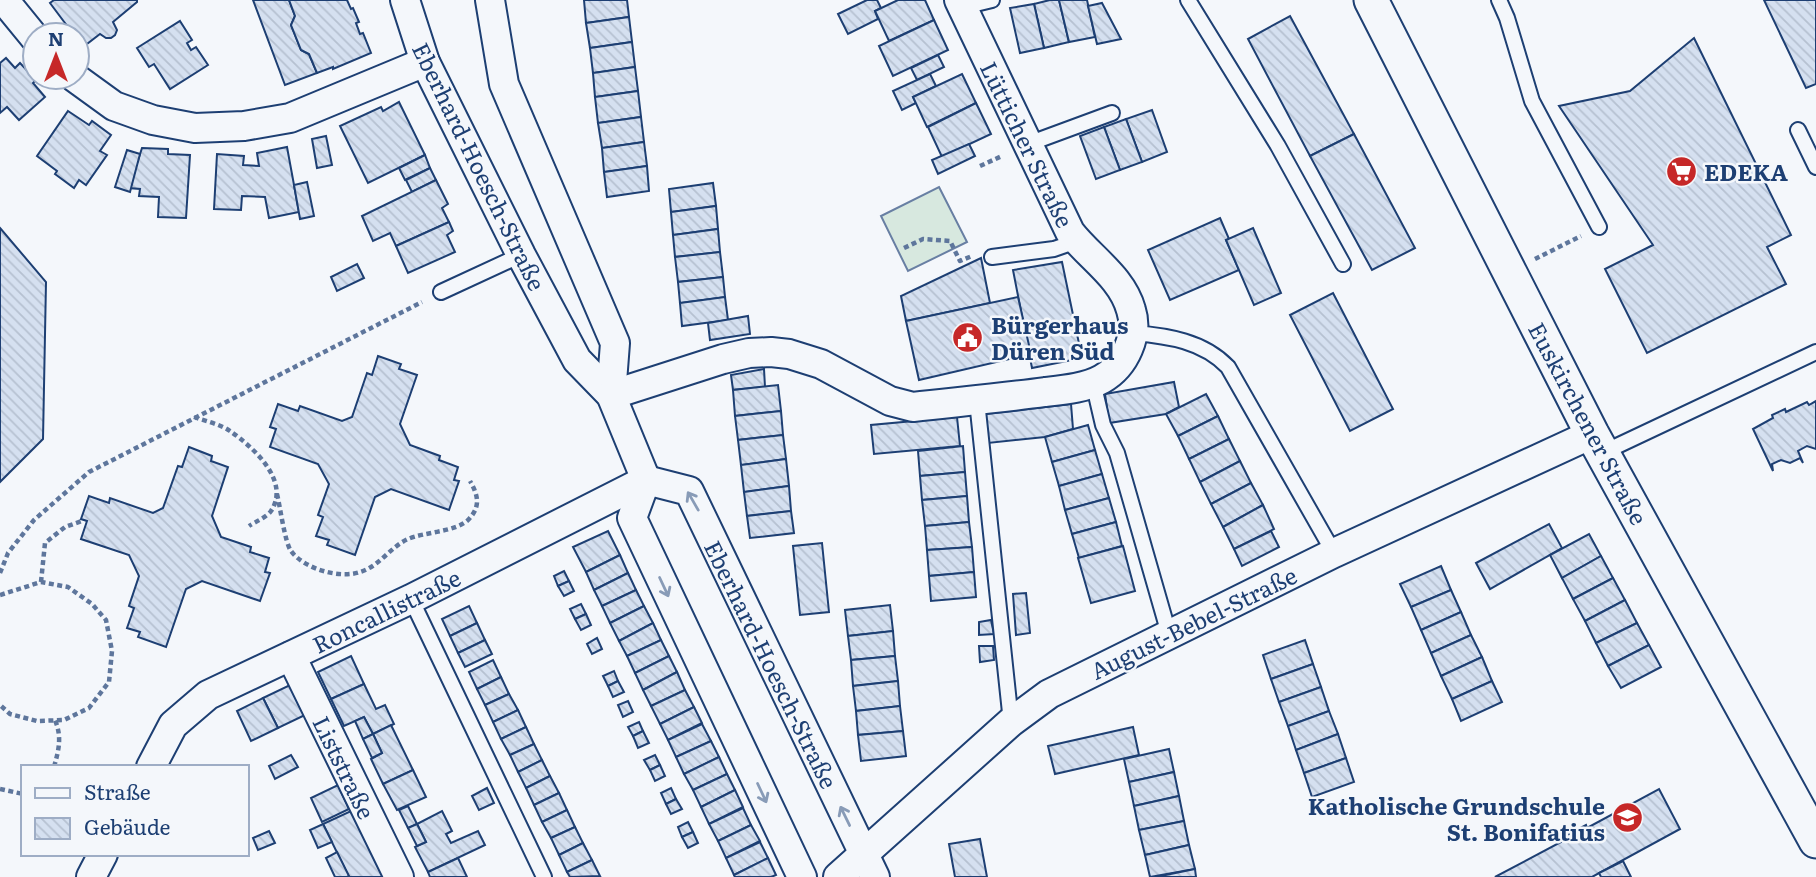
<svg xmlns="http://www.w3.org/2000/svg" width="1816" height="877" viewBox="0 0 1816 877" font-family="Literata,serif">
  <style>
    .park { fill: #d7e8df; stroke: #687fa3; stroke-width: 2 }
    .building { fill: url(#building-back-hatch); stroke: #1d3f73; stroke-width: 2 }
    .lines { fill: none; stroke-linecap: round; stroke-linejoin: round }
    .service-casing { stroke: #1d3f73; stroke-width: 18 }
    .minor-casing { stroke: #1d3f73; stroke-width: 32 }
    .tertiary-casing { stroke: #1d3f73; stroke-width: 37 }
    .path { stroke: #5e769c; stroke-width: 4.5; stroke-dasharray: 5 3.5; stroke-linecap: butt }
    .service { stroke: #f4f7fb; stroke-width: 14 }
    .minor { stroke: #f4f7fb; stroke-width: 28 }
    .tertiary { stroke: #f4f7fb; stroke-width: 33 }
    .oneway { stroke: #889bb7 }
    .labels { text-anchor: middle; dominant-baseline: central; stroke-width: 5; stroke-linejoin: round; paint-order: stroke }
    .street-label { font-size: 23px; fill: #1d3f73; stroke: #f4f7fb }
    .poi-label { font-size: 23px; font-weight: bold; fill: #1d3f73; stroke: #f4f7fb; text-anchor: start }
  </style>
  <defs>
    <pattern id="building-back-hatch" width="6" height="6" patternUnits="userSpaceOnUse" patternTransform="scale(1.75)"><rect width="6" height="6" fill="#d5e0f0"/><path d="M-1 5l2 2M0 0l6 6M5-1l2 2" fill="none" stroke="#b6c1d1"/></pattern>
  </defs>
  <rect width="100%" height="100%" fill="#f4f7fb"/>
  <path class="park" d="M939,187l28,55 -59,29 -27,-55z"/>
  <g class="building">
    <path d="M54,0h83v2l-24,20 4,8 -2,5 -4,3h-5l-6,-4 -17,13 -6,-8v-4h-3l-24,-32z"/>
    <path d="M253,0h36l6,16 -4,9 10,25 8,4 8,19 -32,12z"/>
    <path d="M289,0h58l4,9 2,-1 6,14 -3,1 4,11 3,-1 8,20 -38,16v-2l-16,6 -8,-19 -8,-4 -10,-25 4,-9z"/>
    <path d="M584,0h43l2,17 -43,6z"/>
    <path d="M867,0h10l4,8 -6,3 3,8 -30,15 -10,-20z"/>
    <path d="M898,0h27l9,20 -45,21 -14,-30z"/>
    <path d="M1050,0h9l10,42 -25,6 -10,-44z"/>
    <path d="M1059,0h28l8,37 -26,5z"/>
    <path d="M1764,0h52v84l-10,4z"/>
    <path d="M1102,3l19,36 -24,5 -9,-38z"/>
    <path d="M1034,4l10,44 -24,5 -10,-45z"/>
    <path d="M1290,16l64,118 -44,22 -62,-117z"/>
    <path d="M629,17l3,25 -42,6 -4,-25z"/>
    <path d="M934,20l14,30 -55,26 -14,-30z"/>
    <path d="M180,21l12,19 -5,3 4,7 5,-3 12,18 -38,24 -16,-25 -5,3 -12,-19z"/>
    <path d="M1694,38l97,197 -24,12 19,37 -139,69 -42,-84 48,-24 -94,-139 71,-15z"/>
    <path d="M632,42l3,25 -42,6 -3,-25z"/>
    <path d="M938,55l6,12 -27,13 -6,-12z"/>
    <path d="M6,58l9,10 5,-5 16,17 -3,3 12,14 -26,23 -12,-13 -7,6v-50z"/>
    <path d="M635,67l3,24 -43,6 -2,-24z"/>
    <path d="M930,74l6,12 -23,11 3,6 -14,7 -9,-19z"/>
    <path d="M962,74l14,29 -49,24 -14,-30z"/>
    <path d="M638,91l3,26 -43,6 -3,-26z"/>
    <path d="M399,102l26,53 -57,28 -28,-57 41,-19 2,4z"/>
    <path d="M976,103l15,31 -49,23 -14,-30z"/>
    <path d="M1152,110l15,42 -25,10 -16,-43z"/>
    <path d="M68,111l21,14 3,-4 19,14 -11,16 7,4 -21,30 -7,-5 -5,8 -19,-14 2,-3 -20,-15z"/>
    <path d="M641,117l3,25 -42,6 -4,-25z"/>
    <path d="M1126,119l16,43 -22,8 -16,-43z"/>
    <path d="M1104,127l16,43 -24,9 -16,-43z"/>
    <path d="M1354,134l61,114 -43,22 -62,-114z"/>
    <path d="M326,136l6,29 -15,3 -5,-29z"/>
    <path d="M644,142l3,24 -43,6 -2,-24z"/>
    <path d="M969,144l6,12 -37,18 -6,-14z"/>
    <path d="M287,147l12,65 -30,6 -4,-21 -23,-1 -1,14 -27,-1 3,-55 27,2 -1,9 16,1 -2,-13z"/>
    <path d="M142,148l26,1v5l22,1 -4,63 -28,-1 1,-20 -20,-1 1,-7 -11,-1z"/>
    <path d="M127,150l13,4 -10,38 -15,-5z"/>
    <path d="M425,155l5,13 -25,12 -6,-12z"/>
    <path d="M647,166l2,25 -42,6 -3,-25z"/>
    <path d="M430,168l6,12 -24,12 -6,-12z"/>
    <path d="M436,180l12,24 -6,4 7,14 -53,24 -6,-13 -17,8 -11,-25z"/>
    <path d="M307,182l7,34 -14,3 -6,-34z"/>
    <path d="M713,183l3,23 -45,6 -2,-23z"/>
    <path d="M716,206l2,23 -45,6 -2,-23z"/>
    <path d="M1220,218l9,21 -3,1 13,30 -69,30 -22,-50z"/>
    <path d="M449,222l4,9 -6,4 8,17 -47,21 -12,-27z"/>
    <path d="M0,228l46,54 -3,157 -43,43z"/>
    <path d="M1253,228l28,65 -27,12 -28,-65z"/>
    <path d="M718,229l2,23 -45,5 -2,-22z"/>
    <path d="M720,252l3,25 -45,5 -3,-25z"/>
    <path d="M981,258l9,45 -84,18 -5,-25z"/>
    <path d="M1062,262l20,96 -50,10 -19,-98z"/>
    <path d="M357,264l7,14 -27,13 -6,-14z"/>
    <path d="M723,277l2,20 -45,6 -2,-21z"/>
    <path d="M1333,293l60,116 -43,22 -60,-116z"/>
    <path d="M725,297l3,23 -46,6 -2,-23z"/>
    <path d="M1018,297l13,57 -112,26 -13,-59z"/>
    <path d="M748,316l2,18 -40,6 -2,-17z"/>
    <path d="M378,356l23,8 -2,5 18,6 -17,49 10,21 30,11 -1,4 19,7 -4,13 5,1 -10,29 -58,-21 -16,8 -20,58 -28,-10 2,-5 -13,-4 7,-19 -5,-2 11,-31 -11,-20 -48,-17 6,-18 -6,-2 8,-23 20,7 2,-5 42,15 10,-4 15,-44 5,2z"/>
    <path d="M764,369l1,18 -32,3 -2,-15z"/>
    <path d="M1174,382l5,25 -13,7 -57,9 -4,-29z"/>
    <path d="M778,385l3,26 -46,5 -2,-26z"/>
    <path d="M1206,394l12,22 -40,20 -12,-22z"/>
    <path d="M1816,401v48l-9,-3 -9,5 5,12 -3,-5 -10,5 -9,-3 -9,4 1,7 -20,-42 20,-11 -1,-3 13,-6 1,3 21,-10 2,3z"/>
    <path d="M1071,404l2,25 -28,8 -57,6 -3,-29z"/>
    <path d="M781,411l2,24 -45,5 -3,-24z"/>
    <path d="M1218,416l11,23 -40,20 -11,-23z"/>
    <path d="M957,417l3,29 -86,8 -3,-29z"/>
    <path d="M1088,425l7,25 -43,12 -7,-25z"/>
    <path d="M783,435l3,24 -45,6 -3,-25z"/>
    <path d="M1229,439l11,22 -40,21 -11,-23z"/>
    <path d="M963,446l2,26 -45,4 -2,-25z"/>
    <path d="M189,447l23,9 -1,5 17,6 -16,49 9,21 30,10 -1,5 19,6 -4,14 5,1 -10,28 -58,-20 -16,8 -20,58 -28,-10 2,-5 -13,-4 7,-20 -5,-2 10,-30 -10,-21 -48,-16 6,-18 -6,-2 8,-23 20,7 1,-5 43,15 10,-5 15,-42 4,1z"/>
    <path d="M1095,450l7,24 -43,12 -7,-24z"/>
    <path d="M786,459l3,27 -45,6 -3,-27z"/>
    <path d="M1240,461l11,22 -40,21 -11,-22z"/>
    <path d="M965,472l2,24 -45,4 -2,-24z"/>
    <path d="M1102,474l7,24 -44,12 -6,-24z"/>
    <path d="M1251,483l12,22 -40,22 -12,-23z"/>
    <path d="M789,486l2,25 -44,5 -3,-24z"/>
    <path d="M967,496l2,26 -44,4 -3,-26z"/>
    <path d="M1109,498l7,24 -44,12 -7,-24z"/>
    <path d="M1263,505l11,24 -40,20 -11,-22z"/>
    <path d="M791,511l3,22 -44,5 -3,-22z"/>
    <path d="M969,522l3,25 -45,3 -2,-24z"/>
    <path d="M1116,522l6,24 -43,12 -7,-24z"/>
    <path d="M1549,524l13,24 -72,41 -14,-26z"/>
    <path d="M608,531l12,24 -34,17 -13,-25z"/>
    <path d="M1271,531l8,16 -37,19 -8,-17z"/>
    <path d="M1589,534l12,22 -39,22 -12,-23z"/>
    <path d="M822,543l7,69 -29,3 -7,-69z"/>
    <path d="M1123,546l12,45 -44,12 -13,-45z"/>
    <path d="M972,547l2,25 -45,4 -2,-26z"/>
    <path d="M620,555l8,18 -34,17 -8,-18z"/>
    <path d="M1601,556l12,22 -40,21 -11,-21z"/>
    <path d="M1441,566l10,24 -40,17 -11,-23z"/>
    <path d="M564,571l5,10 -11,5 -4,-10z"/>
    <path d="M974,572l2,25 -45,4 -2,-25z"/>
    <path d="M628,573l8,17 -34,16 -8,-16z"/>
    <path d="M1613,578l12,22 -40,21 -12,-22z"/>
    <path d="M569,581l5,10 -10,5 -6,-10z"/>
    <path d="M636,590l8,16 -34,17 -8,-17z"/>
    <path d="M1451,590l10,22 -40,18 -10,-23z"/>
    <path d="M1026,593l4,40 -14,2 -3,-41z"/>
    <path d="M1625,600l12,23 -41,20 -11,-22z"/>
    <path d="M581,604l5,10 -11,5 -5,-10z"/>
    <path d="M890,605l3,26 -45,5 -3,-26z"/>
    <path d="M469,606l8,17 -27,13 -8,-17z"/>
    <path d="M644,606l9,17 -34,18 -9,-18z"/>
    <path d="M1461,612l10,23 -40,18 -10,-23z"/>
    <path d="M586,614l5,11 -10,5 -6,-11z"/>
    <path d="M991,620l3,14 -15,1v-13z"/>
    <path d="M477,623l8,17 -27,13 -8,-17z"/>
    <path d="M653,623l8,17 -34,16 -8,-15z"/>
    <path d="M1637,623l12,22 -41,21 -12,-23z"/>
    <path d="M893,631l2,25 -44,4 -3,-24z"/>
    <path d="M1471,635l11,22 -41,19 -10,-23z"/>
    <path d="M597,638l5,11 -10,5 -5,-10z"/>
    <path d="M485,640l7,14 -27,13 -7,-14z"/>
    <path d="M661,640l8,16 -34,17 -8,-17z"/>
    <path d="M1305,640l8,24 -42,15 -8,-24z"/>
    <path d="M1649,645l12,22 -40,21 -13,-22z"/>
    <path d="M979,646h14l1,14 -14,2z"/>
    <path d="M351,656l13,28 -33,15 -13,-27z"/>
    <path d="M669,656l8,16 -34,18 -8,-17z"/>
    <path d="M895,656l3,25 -45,5 -2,-26z"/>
    <path d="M1482,657l10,24 -40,18 -11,-23z"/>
    <path d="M493,660l8,17 -24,12 -8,-17z"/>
    <path d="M1313,664l8,23 -42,15 -8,-23z"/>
    <path d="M614,671l4,10 -10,5 -5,-10z"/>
    <path d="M677,672l8,18 -34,16 -8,-16z"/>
    <path d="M501,677l8,17 -24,11 -8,-16z"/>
    <path d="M618,681l6,11 -11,5 -5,-11z"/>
    <path d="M898,681l2,25 -44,5 -3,-25z"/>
    <path d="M1492,681l10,21 -41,19 -9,-22z"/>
    <path d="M364,684l12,25 9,-4 9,19 -21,10 -9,-17 -20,9 -13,-27z"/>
    <path d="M290,685l15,30 -27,13 -15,-30z"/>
    <path d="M1321,687l8,24 -41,15 -9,-24z"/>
    <path d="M685,690l9,17 -34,17 -9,-18z"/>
    <path d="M509,694l9,16 -25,12 -8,-17z"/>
    <path d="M263,698l15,30 -27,13 -14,-30z"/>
    <path d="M628,701l5,11 -10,5 -5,-12z"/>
    <path d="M900,706l3,25 -45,4 -2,-24z"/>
    <path d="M694,707l8,16 -34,17 -8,-16z"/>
    <path d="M518,710l8,17 -25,12 -8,-17z"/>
    <path d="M1329,711l9,23 -42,16 -8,-24z"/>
    <path d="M364,717l9,17 -10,5 -8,-18z"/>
    <path d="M639,722l4,9 -10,5 -5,-9z"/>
    <path d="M702,724l9,17 -35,16 -8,-17z"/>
    <path d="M391,725l22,45 -30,14 -12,-25 11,-6 -9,-19z"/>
    <path d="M526,727l8,17 -24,11 -9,-16z"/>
    <path d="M1133,727l6,28 -84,19 -7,-28z"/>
    <path d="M643,731l6,12 -11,5 -5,-12z"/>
    <path d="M903,731l3,25 -45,5 -3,-26z"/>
    <path d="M373,734l9,19 -10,5 -9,-19z"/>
    <path d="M1338,734l8,24 -42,15 -8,-23z"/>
    <path d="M711,741l8,16 -35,17 -8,-17z"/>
    <path d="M534,744l8,16 -24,12 -8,-17z"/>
    <path d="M1169,749l5,23 -45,10 -5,-23z"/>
    <path d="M291,755l7,12 -23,12 -6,-13z"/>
    <path d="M655,755l5,10 -10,5 -6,-10z"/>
    <path d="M719,757l8,17 -34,16 -9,-16z"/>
    <path d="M1346,758l8,24 -42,15 -8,-24z"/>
    <path d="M542,760l8,16 -24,12 -8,-16z"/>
    <path d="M660,765l5,11 -10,5 -5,-11z"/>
    <path d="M413,770l13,27 -29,13 -14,-26z"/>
    <path d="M1174,772l5,24 -45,10 -5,-24z"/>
    <path d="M727,774l8,16 -34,17 -8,-17z"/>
    <path d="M550,776l9,17 -25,12 -8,-17z"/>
    <path d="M338,785l11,24 -27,13 -11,-24z"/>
    <path d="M487,788l7,15 -15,7 -7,-14z"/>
    <path d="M671,788l5,11 -10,5 -5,-11z"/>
    <path d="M1659,789l21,40 -88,48h-97l66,-35 -1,-3 26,-14 1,3z"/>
    <path d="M735,790l8,17 -34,17 -8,-17z"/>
    <path d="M559,793l8,17 -25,12 -8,-17z"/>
    <path d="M1179,796l5,25 -45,9 -5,-24z"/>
    <path d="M676,799l6,10 -11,5 -5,-10z"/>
    <path d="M408,806l9,18 -9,4 -9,-18z"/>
    <path d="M743,808l8,17 -33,16 -9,-17z"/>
    <path d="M567,810l8,17 -24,11 -9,-16z"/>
    <path d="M351,811l32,66h-34l-26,-53z"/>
    <path d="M442,811l10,20 -6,3 5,9 27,-12 7,14 -57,27 -13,-25 11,-5 -9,-18z"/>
    <path d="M1184,821l5,24 -44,10 -6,-25z"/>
    <path d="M688,822l5,10 -11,5 -4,-10z"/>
    <path d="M323,824l9,18 -14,6 -8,-18z"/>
    <path d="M417,824l9,18 -9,4 -9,-18z"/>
    <path d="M751,825l9,16 -34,17 -8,-17z"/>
    <path d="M575,827l8,16 -24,12 -8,-17z"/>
    <path d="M269,831l6,12 -17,7 -5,-12z"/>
    <path d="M693,832l5,11 -10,5 -6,-11z"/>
    <path d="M980,839l7,38h-32l-6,-33z"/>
    <path d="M760,842l8,16 -34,17 -8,-17z"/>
    <path d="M583,843l9,17 -25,12 -8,-17z"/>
    <path d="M1189,845l6,24 -45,8 -5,-22z"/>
    <path d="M337,852l12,24 -2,1h-12l-9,-19z"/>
    <path d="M458,858l9,19h-37l-2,-5z"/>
    <path d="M768,858l8,17 -5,2h-36l-1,-2z"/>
    <path d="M592,860l8,16 -30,1 -3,-5z"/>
    <path d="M1623,861l8,16h-30l-2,-4z"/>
    <path d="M1195,869l1,8h-40z"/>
  </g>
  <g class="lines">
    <defs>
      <g id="service">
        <path d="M1188,0l90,146 65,118"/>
        <path d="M1499,0l8,18 25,83 67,126"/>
        <path d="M963,7l29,-7"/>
        <path d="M1798,130l18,37"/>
        <path d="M1028,144l84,-31"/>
        <path d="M992,257l62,-8 23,-8 2,3"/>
        <path d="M441,292l80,-37"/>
        <path d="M1134,333c34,3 69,8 94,34l106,186"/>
        <path d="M1093,382l10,43 14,28 52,181"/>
        <path d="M977,401l34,321"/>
        <path d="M1602,453l214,-101"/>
        <path d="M411,599l133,278"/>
      </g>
      <g id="minor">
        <path d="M4,0l31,38"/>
        <path d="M405,0l20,62 96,193 56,105 34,35 35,85 -14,38 170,359"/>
        <path d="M490,0l14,84 111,259 -4,52"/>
        <path d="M74,77l40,29 39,14 42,8 49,-2 46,-8 135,-56"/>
        <path d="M611,395l112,-36 26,-6 22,-1 18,2 32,10 69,37 23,6c44,-5 88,-9 132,-15 18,-2 41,-4 57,-13 23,-13 37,-44 29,-69 -9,-33 -41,-52 -61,-78l-111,-232"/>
        <path d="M646,480l43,11 186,386"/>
        <path d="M291,656l108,221"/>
        <path d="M151,767l22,-42 35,-30 203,-96 235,-119"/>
        <path d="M91,877l12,-23"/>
        <path d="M838,877l173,-155 38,-28 285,-141 258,-119"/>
      </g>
      <path id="tertiary" d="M1371,0l221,434 224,407"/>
    </defs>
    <use href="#service" class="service-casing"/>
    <use href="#minor" class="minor-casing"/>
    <use href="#tertiary" class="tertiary-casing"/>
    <g class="path">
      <path d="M980,166l22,-10"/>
      <path d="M904,248l19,-9 27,2 10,20 12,-5"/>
      <path d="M1535,259l46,-23"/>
      <path d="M194,417c11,4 26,7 36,14 23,16 61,50 41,80 -4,6 -16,11 -22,15"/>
      <path d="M277,494c3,12 8,49 14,57 13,18 49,28 69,21 20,-6 30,-25 48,-33 16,-7 49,-7 61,-20 12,-13 9,-24 1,-38"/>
      <path d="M0,573l8,-20 26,-33 55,-48 333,-170"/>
      <path d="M41,582l4,-39 20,-16 17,-6"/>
      <path d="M0,595l41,-13 27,5 24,17 14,16 6,31 -3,31 -20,26 -25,12 -27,1 -27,-7 -10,-9"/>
      <path d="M54,767c5,-18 8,-30 1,-47"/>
      <path d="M0,789l23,5"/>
    </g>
    <use href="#service" class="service"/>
    <use href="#minor" class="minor"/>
    <use href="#tertiary" class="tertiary"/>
  </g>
  <defs><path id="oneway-shaft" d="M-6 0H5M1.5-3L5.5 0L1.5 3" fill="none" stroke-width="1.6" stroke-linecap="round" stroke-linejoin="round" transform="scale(1.75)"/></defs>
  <g class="oneway">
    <use href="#oneway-shaft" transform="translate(693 501) rotate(-120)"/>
    <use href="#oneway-shaft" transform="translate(664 587) rotate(65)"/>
    <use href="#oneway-shaft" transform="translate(762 793) rotate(65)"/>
    <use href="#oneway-shaft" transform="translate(845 816) rotate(-116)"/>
  </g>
  <defs>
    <symbol id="supermarket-disc" viewBox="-11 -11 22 22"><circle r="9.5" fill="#c62828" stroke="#f4f7fb"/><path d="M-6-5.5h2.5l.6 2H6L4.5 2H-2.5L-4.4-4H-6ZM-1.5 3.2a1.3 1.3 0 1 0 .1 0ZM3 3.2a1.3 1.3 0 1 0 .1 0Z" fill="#fff"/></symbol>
    <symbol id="civic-disc" viewBox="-11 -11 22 22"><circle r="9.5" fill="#c62828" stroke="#f4f7fb"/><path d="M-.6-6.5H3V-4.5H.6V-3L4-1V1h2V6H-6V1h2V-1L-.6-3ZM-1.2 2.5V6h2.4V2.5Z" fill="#fff"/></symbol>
    <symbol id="school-disc" viewBox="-11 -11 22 22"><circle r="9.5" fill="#c62828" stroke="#f4f7fb"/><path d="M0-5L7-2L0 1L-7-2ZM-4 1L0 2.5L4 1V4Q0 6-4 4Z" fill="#fff"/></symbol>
  </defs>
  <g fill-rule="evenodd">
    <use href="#supermarket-disc" x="1664" y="154" width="35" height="35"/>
    <use href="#civic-disc" x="950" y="320" width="35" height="35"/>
    <use href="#school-disc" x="1610" y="800" width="35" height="35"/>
  </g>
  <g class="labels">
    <g class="street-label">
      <text transform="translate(1028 144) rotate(64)">Lütticher Straße</text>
      <text transform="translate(480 166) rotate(64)">Eberhard-Hoesch-Straße</text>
      <text transform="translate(1589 423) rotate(62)">Euskirchener Straße</text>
      <text transform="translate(386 610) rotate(-26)">Roncallistraße</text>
      <text transform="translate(1193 622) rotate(-26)">August-Bebel-Straße</text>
      <text transform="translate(772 664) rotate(64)">Eberhard-Hoesch-Straße</text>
      <text transform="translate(345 767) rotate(64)">Liststraße</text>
    </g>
    <g class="poi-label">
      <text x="1704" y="171">EDEKA</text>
      <text x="991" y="324">Bürgerhaus<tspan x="991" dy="26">Düren Süd</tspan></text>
      <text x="1605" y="805" text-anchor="end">Katholische Grundschule<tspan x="1605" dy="26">St. Bonifatius</tspan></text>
    </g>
  </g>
  <rect x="21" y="765" width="228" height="91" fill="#f4f7fb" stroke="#9eadc5" stroke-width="2"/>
  <rect x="35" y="788" width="35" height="10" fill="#f4f7fb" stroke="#9eadc5" stroke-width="2"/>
  <text x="84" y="800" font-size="21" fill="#1d3f73">Straße</text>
  <rect x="35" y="818" width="35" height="21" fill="url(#building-back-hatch)" stroke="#9eadc5" stroke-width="2"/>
  <text x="84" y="835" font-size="21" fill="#1d3f73">Gebäude</text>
  <g transform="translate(56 56)"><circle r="33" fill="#f4f7fb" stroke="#9eadc5" stroke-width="2"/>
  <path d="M0-5L12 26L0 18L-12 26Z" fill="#c62828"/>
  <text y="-10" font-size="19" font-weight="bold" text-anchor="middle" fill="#1d3f73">N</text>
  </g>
</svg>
